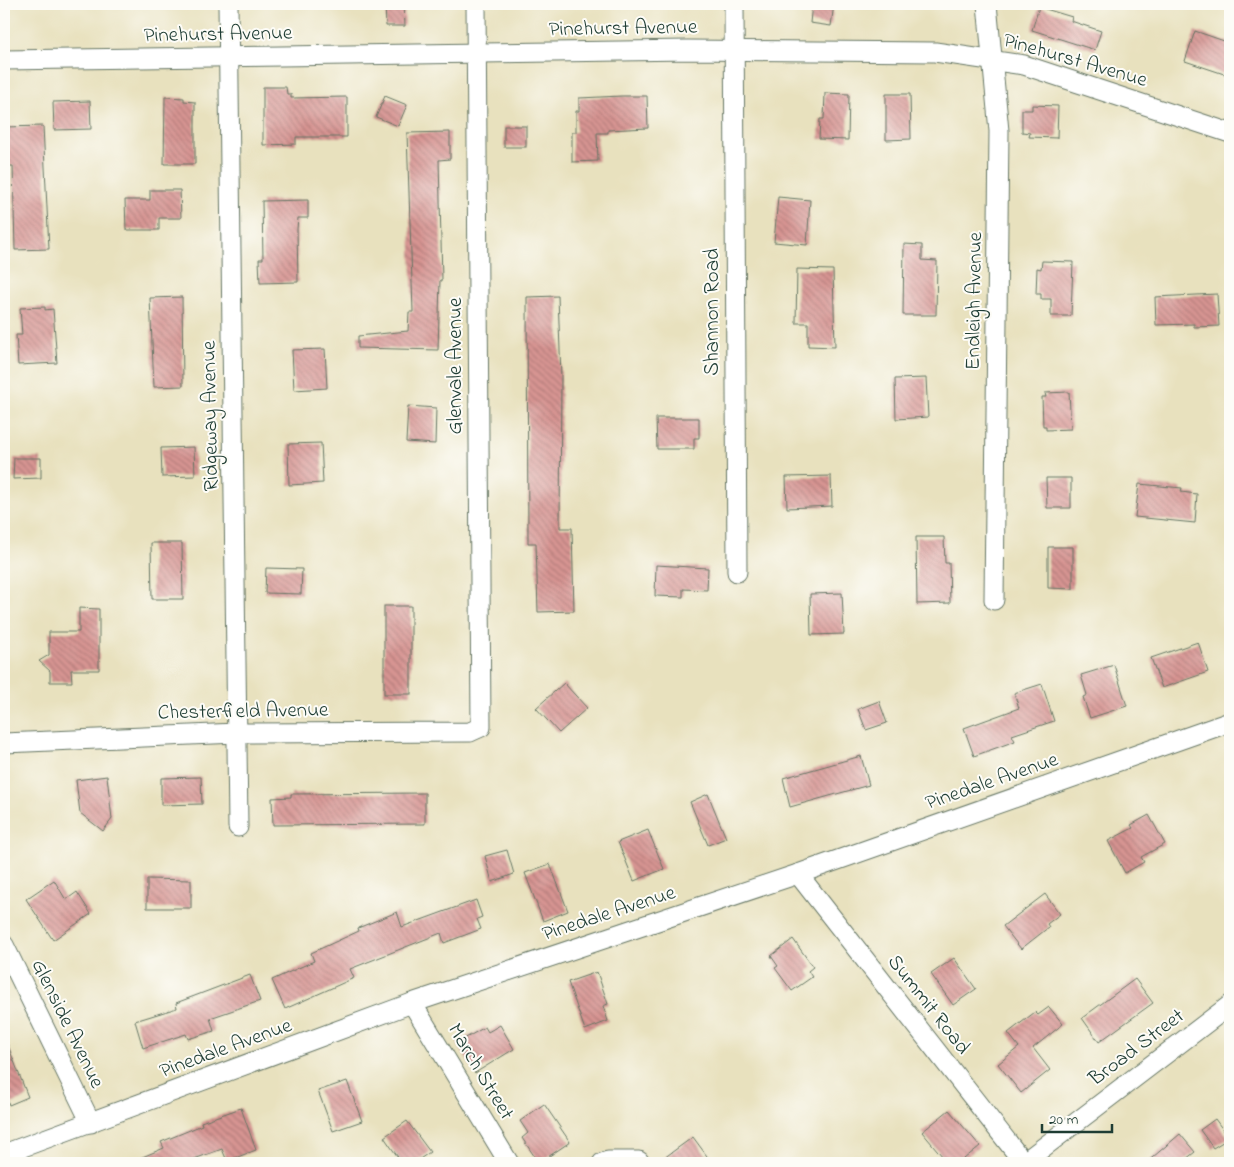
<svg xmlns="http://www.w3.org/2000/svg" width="1234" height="1167" viewBox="0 0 1234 1167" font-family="'Indie Flower',sans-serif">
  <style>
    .building { fill: url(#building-back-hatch) }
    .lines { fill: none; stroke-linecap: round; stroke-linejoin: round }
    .street-casing { stroke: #657664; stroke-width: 21 }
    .street { stroke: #fff; stroke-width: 19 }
    .labels { text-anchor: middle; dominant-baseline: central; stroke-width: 4; stroke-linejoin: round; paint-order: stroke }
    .street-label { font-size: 21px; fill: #1f3d34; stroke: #fdfcf7 }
  </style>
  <defs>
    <pattern id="building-back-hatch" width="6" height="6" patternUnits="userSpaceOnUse" patternTransform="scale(1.25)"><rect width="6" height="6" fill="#d79492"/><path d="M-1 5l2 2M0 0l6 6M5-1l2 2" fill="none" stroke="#ae7a78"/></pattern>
  </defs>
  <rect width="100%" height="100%" fill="#fdfcf7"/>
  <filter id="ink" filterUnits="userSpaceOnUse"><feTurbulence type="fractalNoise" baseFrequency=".02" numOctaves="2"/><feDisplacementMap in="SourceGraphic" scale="10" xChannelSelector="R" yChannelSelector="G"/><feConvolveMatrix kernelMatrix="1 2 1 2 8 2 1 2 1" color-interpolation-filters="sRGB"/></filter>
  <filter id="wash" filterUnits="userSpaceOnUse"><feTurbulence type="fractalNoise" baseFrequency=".0096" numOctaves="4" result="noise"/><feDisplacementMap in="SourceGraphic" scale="20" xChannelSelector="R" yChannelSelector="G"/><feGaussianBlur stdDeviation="1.12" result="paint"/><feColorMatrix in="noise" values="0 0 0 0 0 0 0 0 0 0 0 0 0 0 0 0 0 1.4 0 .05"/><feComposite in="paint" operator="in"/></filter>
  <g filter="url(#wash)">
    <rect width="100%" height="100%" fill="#e8e1be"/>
    <g id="blocks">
      <g class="building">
        <path d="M385,4h19l1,22h-19z"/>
        <path d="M812,4h22l-3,22 -21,-3z"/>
        <path d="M1039,7l33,10 -1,4 30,10 -6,19 -63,-20z"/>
        <path d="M1195,31l35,12v33l-45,-15z"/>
        <path d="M263,87h23l1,7h4v4l56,-1v40h-51v7l-33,1z"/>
        <path d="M825,93l24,1 -1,46 -29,-1 1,-20h4z"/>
        <path d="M886,94h24l1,45 -25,1z"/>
        <path d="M385,96l22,9 -9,21 -22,-9z"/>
        <path d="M622,96h25l1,32 -40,2v3h-11l1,28 -26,1v-30h4v-21h3v-13z"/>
        <path d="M165,97l19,1v3l11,1v62h-31z"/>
        <path d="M90,101l1,28 -37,1 -1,-28z"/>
        <path d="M1032,105l26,1 -1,32 -28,-1 1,-4 -8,-1v-22h10z"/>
        <path d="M43,126l6,123 -34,1 -2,-84h-9v-39z"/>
        <rect x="504" y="126" width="22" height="21"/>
        <path d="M450,132v27l-11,1 3,120h-2l-2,70 -80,-2v-12l50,-5 1,-19h4l-6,-179z"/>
        <path d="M150,190h30l1,28h-22v12h-33l-1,-30h25z"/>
        <path d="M778,197l32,3 -3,45 -33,-3z"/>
        <path d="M308,200v18h-10l-1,11 1,53 -38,1 -1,-24h4l-1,-58z"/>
        <path d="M904,244l18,1v15l15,1 -1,54h-33z"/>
        <path d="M1042,261l31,1 -2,54h-20v-17h-10v-5h-5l1,-26 4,1z"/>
        <path d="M797,269l36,1 2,77 -27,-1v-23h-12z"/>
        <path d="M1217,294l2,32 -25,1v-3l-38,1 -1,-28z"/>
        <path d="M558,296l3,81 -1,151h12l2,83 -36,1 -2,-69h-8l-1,-246z"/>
        <path d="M182,297l1,89 -29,1 -4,-89z"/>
        <path d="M45,307v3l8,-1 4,54 -39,2 -2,-30h6l-2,-27z"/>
        <path d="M325,349l2,39 -33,2 -2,-40z"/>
        <path d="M926,378l2,39 -32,2 -1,-40z"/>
        <path d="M1069,392l2,37 -25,1v-4h-3l-1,-29h4l-1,-4z"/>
        <path d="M408,406l28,2 -1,36 -29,-2z"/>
        <path d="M656,418h43v20h-5v11h-37z"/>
        <path d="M321,443l2,40 -34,2 -1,-41z"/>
        <path d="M194,447l1,29 -33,1 -1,-29z"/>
        <path d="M14,458h27v20l-28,1z"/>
        <path d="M831,476l1,30 -45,2 -1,-31z"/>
        <path d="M1046,478h25v30h-24z"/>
        <path d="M1139,484l43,4 -1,4 16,2 -2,29 -60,-6z"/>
        <path d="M916,537h28l1,26h4l1,40 -33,1z"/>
        <path d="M151,543h31l1,56h-31z"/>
        <path d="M1048,547h25v42l-25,-1z"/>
        <path d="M656,565l52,3 -1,22 -24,-1v8l-28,-1z"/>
        <path d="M266,568l36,1 -1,25 -36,-1z"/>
        <path d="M842,593l2,41 -33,1 -1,-41z"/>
        <rect x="384" y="606" width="27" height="88"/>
        <path d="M79,608l20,1v61h-28l1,12h-22v-11l-11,-10 10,-6v-23h30z"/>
        <path d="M1198,642l10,30 -46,16 -11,-30z"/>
        <path d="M1114,665l13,41 -37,12 -7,-21 4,-2 -6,-20z"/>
        <path d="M564,683l23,25 -28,25 -23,-25z"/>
        <path d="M1042,684l12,37 -42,14 3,6 -41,15 -10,-28 55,-20 -5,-15z"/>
        <path d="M879,701l8,22 -21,7 -8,-21z"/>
        <path d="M861,756l8,29 -79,22 -7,-29z"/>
        <path d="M107,776l5,43 -9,12 -23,-18 -4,-33z"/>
        <path d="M201,777l1,27 -41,1v-27z"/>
        <path d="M425,793v31l-152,1 -1,-27 19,-1v-3z"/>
        <path d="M708,794l18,44 -18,7 -18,-43z"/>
        <path d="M1149,815l16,29 -24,13 3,5 -19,11 -17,-32 25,-13 -2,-3z"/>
        <path d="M648,830l16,39 -30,12 -16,-39z"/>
        <path d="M507,850l7,24 -22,8 -7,-26z"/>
        <path d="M550,864l18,47 -25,10 -18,-48z"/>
        <path d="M147,879l44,1v28h-44z"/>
        <path d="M54,880l12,20 11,-8 14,22 -38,26 -27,-41z"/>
        <path d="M1045,894l15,20 -13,10 2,3 -28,22 -18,-23z"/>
        <path d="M476,900l6,17 -5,2 4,10 -37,14 -3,-10 -91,36 4,9 -69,31 -13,-29 42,-19 -3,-8 48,-22 -1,-3 39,-16 5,15z"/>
        <path d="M793,939l20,28 -5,4 4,6 -20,14 -17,-23 3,-2 -7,-10z"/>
        <path d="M954,958l22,31 -23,16 -22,-31z"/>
        <path d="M597,972l11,32 -5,2 5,15 -23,9 -17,-48z"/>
        <path d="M250,975l10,26 -50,17 4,13 -26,8 -2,-5 -43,14 -8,-27 42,-13 -1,-5z"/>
        <path d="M1135,979l18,24 -54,39 -17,-24z"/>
        <path d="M1049,1007l14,17 -30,24 17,22 -29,23 -23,-29 21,-17 -11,-14 27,-21 3,3z"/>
        <path d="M500,1025l14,24 -39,24 -18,-30 28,-16 3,5z"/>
        <path d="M5,1038l23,59 -19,8 -5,-14z"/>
        <path d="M347,1081l15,40 -29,10 -15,-40z"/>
        <path d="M544,1104l26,38 -31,21 -17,-25 6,-5 -8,-12z"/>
        <path d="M241,1108l15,42 -29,11 -5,-12 -39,14h-55l36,-15 -3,-6 41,-17 -1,-3z"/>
        <path d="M949,1110l31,36 -21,17h-11l-26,-31z"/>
        <path d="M1215,1119l14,19 -16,10 -13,-18z"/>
        <path d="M407,1121l23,31 -16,11h-12l-18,-26z"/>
        <path d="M1180,1134l15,18 -14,11h-35z"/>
        <path d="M693,1137l19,26h-55z"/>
      </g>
    </g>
  </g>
  <g filter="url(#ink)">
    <use href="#blocks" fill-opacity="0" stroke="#657664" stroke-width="1"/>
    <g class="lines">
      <defs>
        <g id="street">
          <path d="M228,4l10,823"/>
          <path d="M734,4l3,568"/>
          <path d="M987,4l12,127 -5,469"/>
          <path d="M4,60l684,-10 247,2 89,13 206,68"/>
          <path d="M4,743l233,-10 233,-1 11,-5 -5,-723"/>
          <path d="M798,874l226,289"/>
          <path d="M4,945l87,178"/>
          <path d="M412,1003l97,160"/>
          <path d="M4,1154l408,-151 386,-129 432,-152"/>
          <path d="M602,1163l6,-2h31"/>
          <path d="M1023,1163l207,-158"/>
        </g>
      </defs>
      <use href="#street" class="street-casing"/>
      <use href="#street" class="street"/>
    </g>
  </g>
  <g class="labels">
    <g class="street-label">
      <text transform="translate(623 29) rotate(-1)">Pinehurst Avenue</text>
      <text transform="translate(218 35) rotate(-1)">Pinehurst Avenue</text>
      <text transform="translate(1075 61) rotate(16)">Pinehurst Avenue</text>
      <text transform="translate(975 301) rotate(-89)">Endleigh Avenue</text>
      <text transform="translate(713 312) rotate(-90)">Shannon Road</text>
      <text transform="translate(456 366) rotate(-90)">Glenvale Avenue</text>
      <text transform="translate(211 416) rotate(-91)">Ridgeway Avenue</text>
      <text transform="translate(243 712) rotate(-1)">Chesterfield Avenue</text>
      <text transform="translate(992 782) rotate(-19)">Pinedale Avenue</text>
      <text transform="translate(609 914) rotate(-18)">Pinedale Avenue</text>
      <text transform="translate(928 1005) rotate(52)">Summit Road</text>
      <text transform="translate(67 1024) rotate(64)">Glenside Avenue</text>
      <text transform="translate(1137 1048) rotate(-37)">Broad Street</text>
      <text transform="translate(226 1049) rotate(-20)">Pinedale Avenue</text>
      <text transform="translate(480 1072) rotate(59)">March Street</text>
    </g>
  </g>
  <rect width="1234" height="1167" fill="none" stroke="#fdfcf7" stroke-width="20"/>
  <path d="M1042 1124v8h70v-8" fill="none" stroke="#1f3d34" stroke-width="2.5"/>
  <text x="1049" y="1124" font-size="15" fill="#1f3d34" stroke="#fdfcf7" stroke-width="4" paint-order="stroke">20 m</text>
</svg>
